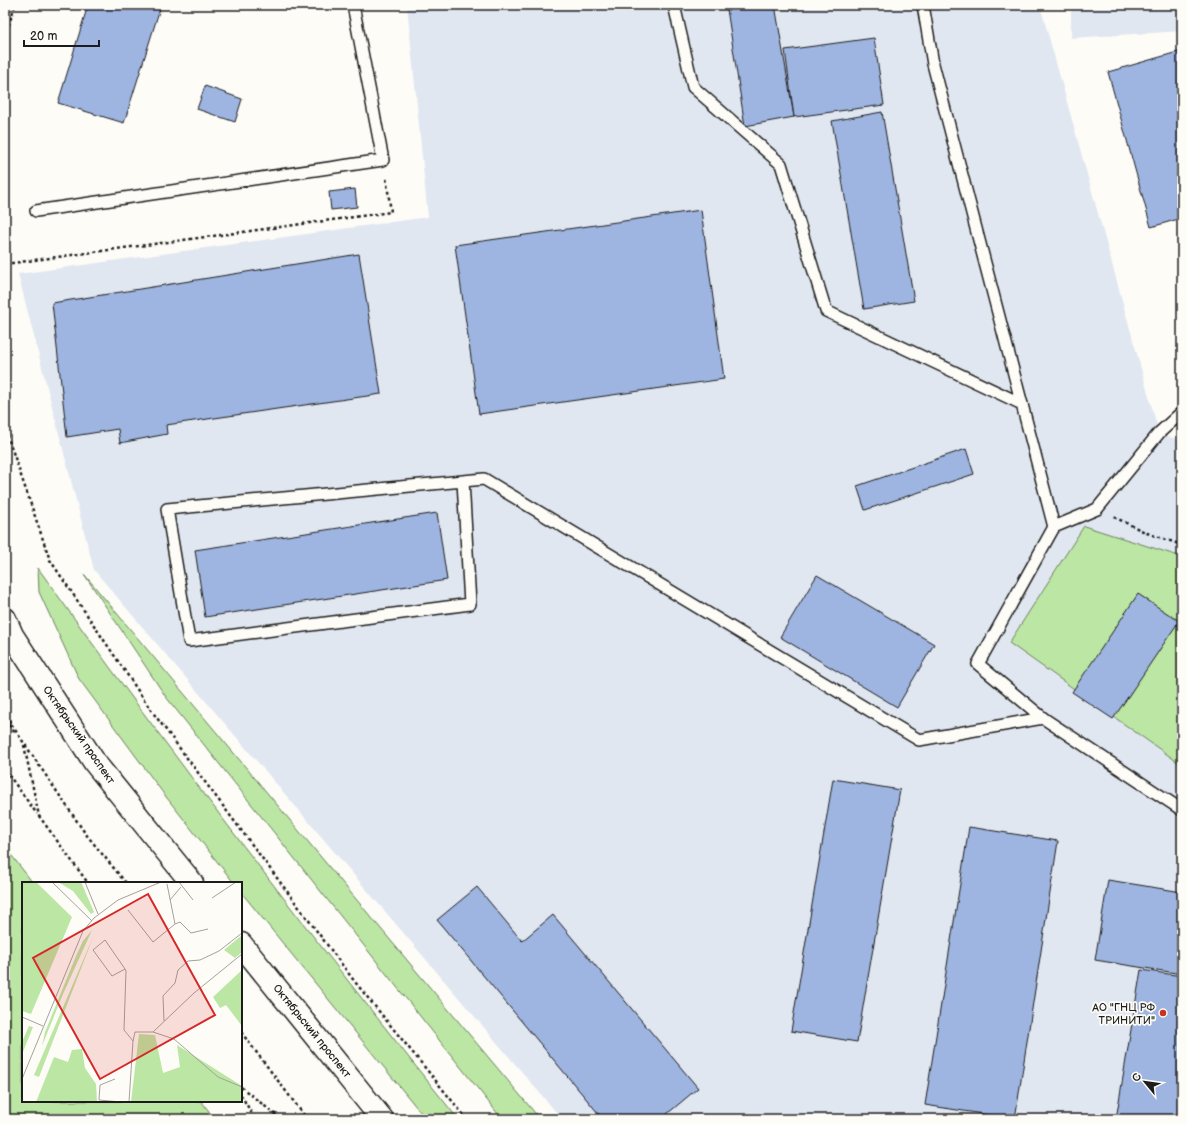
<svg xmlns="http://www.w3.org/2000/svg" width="1187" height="1124" viewBox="0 0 1187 1124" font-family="'Balsamiq Sans',sans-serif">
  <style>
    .built { fill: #e0e7f1 }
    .green { fill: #bce6a3; stroke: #6c8160 }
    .building { fill: #9eb5e2; stroke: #1c1c1c }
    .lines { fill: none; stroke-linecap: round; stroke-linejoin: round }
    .service-casing { stroke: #1c1c1c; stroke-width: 14 }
    .secondary-casing { stroke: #1c1c1c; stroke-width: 25 }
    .path { stroke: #1c1c1c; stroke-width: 2.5; stroke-dasharray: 3 3; stroke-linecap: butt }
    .service { stroke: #fdfcf7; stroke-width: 11 }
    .secondary { stroke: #fdfcf7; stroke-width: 22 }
    .poi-dot { fill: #c8321e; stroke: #fdfcf7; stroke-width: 1.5 }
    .labels { text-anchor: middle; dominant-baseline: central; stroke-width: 3.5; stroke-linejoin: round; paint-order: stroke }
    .street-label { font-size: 11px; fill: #1c1c1c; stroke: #fdfcf7 }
    .poi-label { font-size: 11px; fill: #1c1c1c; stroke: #fdfcf7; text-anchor: end }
    .inset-road { fill: none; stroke: #a3a29f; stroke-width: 1 }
    .view { fill: #d62828; fill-opacity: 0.15; stroke: #d62828; stroke-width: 2 }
    .inset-edge { fill: none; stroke: #1c1c1c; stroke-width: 2 }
  </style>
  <rect width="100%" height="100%" fill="#fdfcf7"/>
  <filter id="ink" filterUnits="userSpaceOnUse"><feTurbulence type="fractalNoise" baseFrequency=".025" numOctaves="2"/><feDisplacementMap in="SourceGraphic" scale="8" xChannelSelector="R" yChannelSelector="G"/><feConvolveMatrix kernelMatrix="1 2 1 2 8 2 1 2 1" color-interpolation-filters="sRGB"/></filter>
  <g filter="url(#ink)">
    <g class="built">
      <path d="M407,5h633l119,428 23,8v678h-620l-468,-549 -76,-296 410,-57z"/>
      <path d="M1071,5h111v26l-111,7z"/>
    </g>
    <g class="green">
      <path d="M1084,526l98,31v208l-173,-122z"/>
      <path d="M38,568c134,188 275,371 420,551h-32l-185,-227v-9h-7l-71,-90 -84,-114 -40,-87z"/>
      <path d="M84,574l456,545h-38l-336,-422z"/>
      <path d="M5,847l28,36h-10v218h178l14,18h-210z"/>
    </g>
    <g class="building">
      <path d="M88,5h73l-37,118 -66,-20z"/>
      <path d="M754,5h21l19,112 -49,9 -18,-117z"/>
      <path d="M874,38l10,67 -90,12 -9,-67z"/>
      <path d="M1181,51l1,167 -31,9 -43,-155z"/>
      <path d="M205,86l37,13 -7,23 -38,-13z"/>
      <path d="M882,112l32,189 -50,8 -32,-188z"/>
      <path d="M355,189l2,18 -26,3 -2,-18z"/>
      <path d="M701,210l23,169 -245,35 -24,-169z"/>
      <path d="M359,254l22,140 -215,31 1,9 -47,9 -2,-14 -51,8 -15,-134z"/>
      <path d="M966,449l8,25 -109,36 -8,-24z"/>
      <path d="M437,513l10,67 -242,37 -10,-67z"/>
      <path d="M817,575l117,69 -37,63 -117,-70z"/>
      <path d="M1138,594l41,27 -66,98 -41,-27z"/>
      <path d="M833,779l67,11 -43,252 -66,-11z"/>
      <path d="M969,827l89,14 -43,278 -90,-14z"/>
      <path d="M1108,880l74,12v82l-87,-14z"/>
      <path d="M477,887l45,54 31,-26 145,173 -37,31h-58l-166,-199z"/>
      <path d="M1141,970l41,6 -1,143h-65z"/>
    </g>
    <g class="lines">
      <defs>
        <g id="service">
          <path d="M674,5l19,82 88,77 45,147 196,93"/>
          <path d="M923,5l10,59 121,463 -76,137 65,54"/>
          <path d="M36,211l347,-51 -30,-155"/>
          <path d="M463,481l7,123 -281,37 -22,-132 296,-28 21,-2 435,261 124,-22 139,92"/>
          <path d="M1054,527l43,-18 62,-76 23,-21"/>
        </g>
        <g id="secondary">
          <path d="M5,619l7,16 83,128 97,120"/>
          <path d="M241,944l141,175"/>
        </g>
      </defs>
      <use href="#service" class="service-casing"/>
      <use href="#secondary" class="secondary-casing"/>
      <g class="path">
        <path d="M5,37l10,-32"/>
        <path d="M5,264l386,-52 -5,-35"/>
        <path d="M5,429l45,131 101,150 204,272 112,137"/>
        <path d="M1114,517l33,16 35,12"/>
        <path d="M5,715l80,118 41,50"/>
        <path d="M5,720l9,12"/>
        <path d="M24,745l15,71 49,67"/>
        <path d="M5,770l32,44"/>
        <path d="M241,1032l66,87"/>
        <path d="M241,1087l40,32"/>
        <path d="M241,1095l14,24"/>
      </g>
      <use href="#service" class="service"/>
      <use href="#secondary" class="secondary"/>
    </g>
  </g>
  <circle class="poi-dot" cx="1163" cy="1013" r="4"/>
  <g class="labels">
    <g class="street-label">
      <text transform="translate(79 735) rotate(55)">Октябрьский проспект</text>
      <text transform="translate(312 1031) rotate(51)">Октябрьский проспект</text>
    </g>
    <g class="poi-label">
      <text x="1155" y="1007">АО "ГНЦ РФ<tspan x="1155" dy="13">ТРИНИТИ"</tspan></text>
    </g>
  </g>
  <g transform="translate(22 882)">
    <rect width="220" height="220" fill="#fdfcf7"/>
    <path d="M0,0h14l36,35 -41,97 -9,-3zM36,0h23l13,30 -3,2 -18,-23zM70,48l-29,64 -21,52 3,-14 31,-76 7,-15zM72,53l-55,142 -5,-2zM220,53v17l-7,6 -11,-8zM220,88v56l-16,-21 -6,3 -7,-11zM7,144l4,1 -11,27v-12zM117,152l16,1 8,38 17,-6 -3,-22 65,41v16h-111zM60,167l3,19 11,16 1,18h-61l18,-45 14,5 4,-12z" fill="#bce6a3"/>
    <path class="inset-road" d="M30,0l40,39M63,0l13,32M139,0h18M157,0l14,18M145,2l8,40 5,-2 11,11 17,-4M190,16l24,-16M148,18l11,-13M106,28l25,32 22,-18M103,87l-13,7 -19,-26 12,-10 20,29 1,2 -2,59 9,11 -4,61M0,135l21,9M142,139l-1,-25 12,-13 3,-13 10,-9 12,-1 19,-9 23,-18M131,150l21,7 44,38 24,10M111,159l2,-9h18l41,-39 48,-39M0,197l61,-148 11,-13 24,-18 43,-18M93,197l-15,6 -1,15 22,2"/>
    <path class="view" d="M126,12l67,121 -115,64 -67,-121z"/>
    <rect width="220" height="220" class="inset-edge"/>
  </g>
  <rect width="1187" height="1124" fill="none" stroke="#fdfcf7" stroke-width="20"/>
  <rect x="10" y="10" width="1167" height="1104" fill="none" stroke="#1c1c1c" stroke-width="1.5" filter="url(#ink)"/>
  <g transform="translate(1145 1082) rotate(299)" stroke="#fdfcf7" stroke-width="3" paint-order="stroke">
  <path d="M0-3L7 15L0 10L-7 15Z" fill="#1c1c1c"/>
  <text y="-6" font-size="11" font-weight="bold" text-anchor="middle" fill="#1c1c1c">С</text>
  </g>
  <path d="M24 40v6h75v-6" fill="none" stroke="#1c1c1c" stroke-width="2"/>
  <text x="30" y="40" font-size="12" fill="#1c1c1c" stroke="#fdfcf7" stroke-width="3" paint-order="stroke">20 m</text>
</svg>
